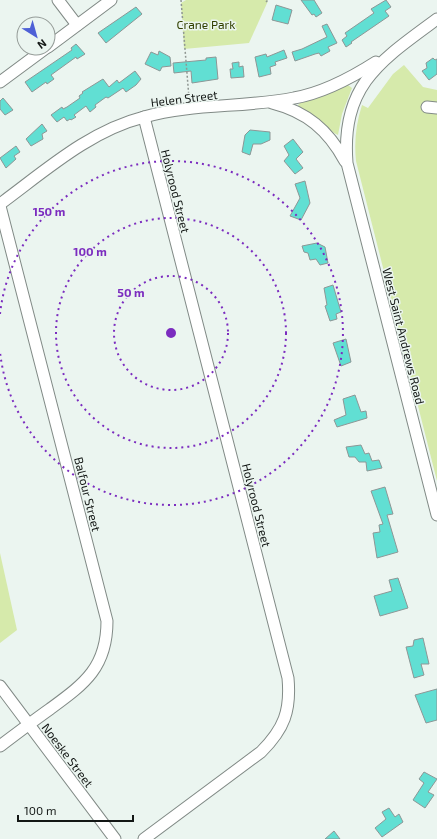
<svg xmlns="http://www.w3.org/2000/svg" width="437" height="839" viewBox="0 0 437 839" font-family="'Exo 2',sans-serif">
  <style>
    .green { fill: #d6eaab }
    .building { fill: #61dfd3; stroke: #8d9796 }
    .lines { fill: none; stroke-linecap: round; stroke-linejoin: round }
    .minor-casing { stroke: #818a86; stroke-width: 13 }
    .path { stroke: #909793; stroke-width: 1.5; stroke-dasharray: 2 2; stroke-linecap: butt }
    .minor { stroke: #fff; stroke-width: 11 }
    .ring { fill: none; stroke: #7b2cbf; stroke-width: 2; stroke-dasharray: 2 4 }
    .labels { text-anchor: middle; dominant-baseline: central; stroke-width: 3; stroke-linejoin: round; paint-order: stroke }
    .park-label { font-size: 12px; fill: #324000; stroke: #ebf5f0 }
    .street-label { font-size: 12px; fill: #131715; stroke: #ebf5f0 }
    .centre { fill: #7b2cbf; stroke: #ebf5f0; stroke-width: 2 }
    .ring-label { font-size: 12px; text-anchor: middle; font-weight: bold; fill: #7b2cbf; stroke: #ebf5f0; stroke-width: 3; stroke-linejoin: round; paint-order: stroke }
  </style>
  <rect width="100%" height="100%" fill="#ebf5f0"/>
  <g class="green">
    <path d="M186,0h81l1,1 -19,42 -65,6 -3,-46z"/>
    <path d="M404,65l19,22 14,3v391l-81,-320c-2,-20 0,-37 6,-56l6,3 25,-34z"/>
    <path d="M348,85l4,3 -10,26 -4,21 -4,-2 -19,-16 -16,-10 -1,-2 3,-3z"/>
    <path d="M0,553l17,77 -17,13z"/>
  </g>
  <g class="building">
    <path d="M301,0h13l8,13 -6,4 -2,-3 -2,1z"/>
    <path d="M386,0l5,7 -6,4 4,5 -38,26 1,1 -6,4 -4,-7 5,-4 -2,-3 29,-20 -3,-4z"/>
    <path d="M276,5l16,5 -4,14 -16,-4z"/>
    <path d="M136,7l6,7 -36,29 -8,-10z"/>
    <path d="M327,24l10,19 -9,4 2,4 -9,5 -2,-3 -4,1 -20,7 -3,-9 10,-3 25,-12 -5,-11z"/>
    <path d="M76,44l9,10 -8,5 -1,-2 -25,18 3,4 -7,5 -1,-2 -14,10 -7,-10 47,-32 -1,-2z"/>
    <path d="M284,50l3,8 -12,4 1,3 -6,2 1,7 -12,3 -4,-20 11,-3 1,3z"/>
    <path d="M159,51l11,6 1,9 -9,1 -2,4 -15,-7 6,-12 7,3z"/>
    <path d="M216,57l2,22 -26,4 -1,-12 -17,2 -1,-10 33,-3v-2z"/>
    <path d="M433,58l2,2 2,-1v15l-8,6 -7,-9 5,-3 -1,-5z"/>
    <path d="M239,62v5l4,-1 1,11 -13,1 -1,-9h3l-1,-6z"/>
    <path d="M135,71l6,8 -5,6 -10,7 -3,-4 -15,10 -2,-1 -11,8 1,2 -6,5 -4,-6 -12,9 2,2 -5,3 -1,-1 -3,2 -3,-4 -7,5 -6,-7 11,-8 1,2 4,-2 13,-9 -1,-2 4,-3 -1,-1 21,-13 6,8 8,-7 2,3z"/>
    <path d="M3,98l10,12 -8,5 -5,-6v-8z"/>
    <path d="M42,124l5,7 -5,3 1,5 -12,7 -5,-7z"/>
    <path d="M250,130l20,2v8l-9,4h-8l-3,11 -8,-3 3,-17z"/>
    <path d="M293,139l10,13 -7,7 7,9 -8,6 -11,-13 5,-6 -5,-9z"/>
    <path d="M16,146l4,6 -6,4 2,3 -10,9 -6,-10z"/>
    <path d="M305,181l5,22 -9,17 -11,-4 10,-18 -5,-14z"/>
    <path d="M317,243l8,4 3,16 -8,2 -4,-6 -6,1 -2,-7 -4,-1 -2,-6z"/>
    <path d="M333,285l8,27 -5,2 1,5 -7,2 -5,-15 2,-1 -3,-17z"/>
    <path d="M346,339l5,23 -10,4 -8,-23z"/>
    <path d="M355,395l6,17 5,-1 1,7 -30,9 -3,-7 12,-5 -3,-16z"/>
    <path d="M361,445l4,9 4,-1 3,8 7,-1 3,8 -15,3 -1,-9h-7l-4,-5h-6l-3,-10z"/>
    <path d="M385,487l8,27 -6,1 11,37 -21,6 -4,-25 7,-1 -1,-7 4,-1 -12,-33z"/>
    <path d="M398,578l10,30 -28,8 -6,-20 18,-5 -3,-11z"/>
    <path d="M423,638l6,26h-8l3,11 -10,3 -8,-31 7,-1 1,-6z"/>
    <path d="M437,689v31l-11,3 -11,-28z"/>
    <path d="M424,772l13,7 -9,13 6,3 -9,13 -12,-8 11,-17 -5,-4z"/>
    <path d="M389,808l6,9 4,-3 4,8 -21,15 -7,-9 11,-9 -4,-7z"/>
    <path d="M334,831l6,8h-15z"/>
  </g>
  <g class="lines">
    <defs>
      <g id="minor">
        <path d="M58,0l19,25"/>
        <path d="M437,19c-57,42 -96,66 -90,144l90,352"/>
        <path d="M48,47l63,-47"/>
        <path d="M0,82l46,-34"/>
        <path d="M272,103c35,9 56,27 73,58"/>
        <path d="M427,107l10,1"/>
        <path d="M144,117l144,561c3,33 -4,51 -27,74l-117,87"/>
        <path d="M0,204c45,-33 89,-73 144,-87 48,-14 100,-9 150,-19 29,-5 57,-20 82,-36"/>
        <path d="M0,206l107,415c0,47 -23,63 -57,88 -17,12 -34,25 -50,37"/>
        <path d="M0,686l115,153"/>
      </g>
    </defs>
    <use href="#minor" class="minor-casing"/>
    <g class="path">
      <path d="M181,0l8,98"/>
      <path d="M266,2l2,-2"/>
    </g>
    <use href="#minor" class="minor"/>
  </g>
  <g class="ring">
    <circle cx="171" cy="333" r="57"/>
    <circle cx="171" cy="333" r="115"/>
    <path d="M0 314A172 172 0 1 1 0 352"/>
  </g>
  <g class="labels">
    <g class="park-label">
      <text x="206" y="24">Crane Park</text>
    </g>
    <g class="street-label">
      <text transform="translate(184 98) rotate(-7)">Helen Street</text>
      <text transform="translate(176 191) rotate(76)">Holyrood Street</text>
      <text transform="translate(404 336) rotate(76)">West Saint Andrews Road</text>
      <text transform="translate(88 494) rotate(76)">Balfour Street</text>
      <text transform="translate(257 505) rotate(76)">Holyrood Street</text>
      <text transform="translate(68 755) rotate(53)">Noeske Street</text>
    </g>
  </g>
  <circle cx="171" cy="333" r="6" class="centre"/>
  <g class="ring-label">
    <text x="49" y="216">150 m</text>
    <text x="90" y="256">100 m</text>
    <text x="131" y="297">50 m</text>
  </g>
  <g transform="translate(36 36) rotate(143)"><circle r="19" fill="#ebf5f0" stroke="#959c98"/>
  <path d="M0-3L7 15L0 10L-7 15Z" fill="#4e60d6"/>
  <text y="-6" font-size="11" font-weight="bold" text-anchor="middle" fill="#131715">N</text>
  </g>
  <path d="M18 815v6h115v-6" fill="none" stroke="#131715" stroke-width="2"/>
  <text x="24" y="815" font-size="12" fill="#131715" stroke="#ebf5f0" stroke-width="3" paint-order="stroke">100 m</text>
</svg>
